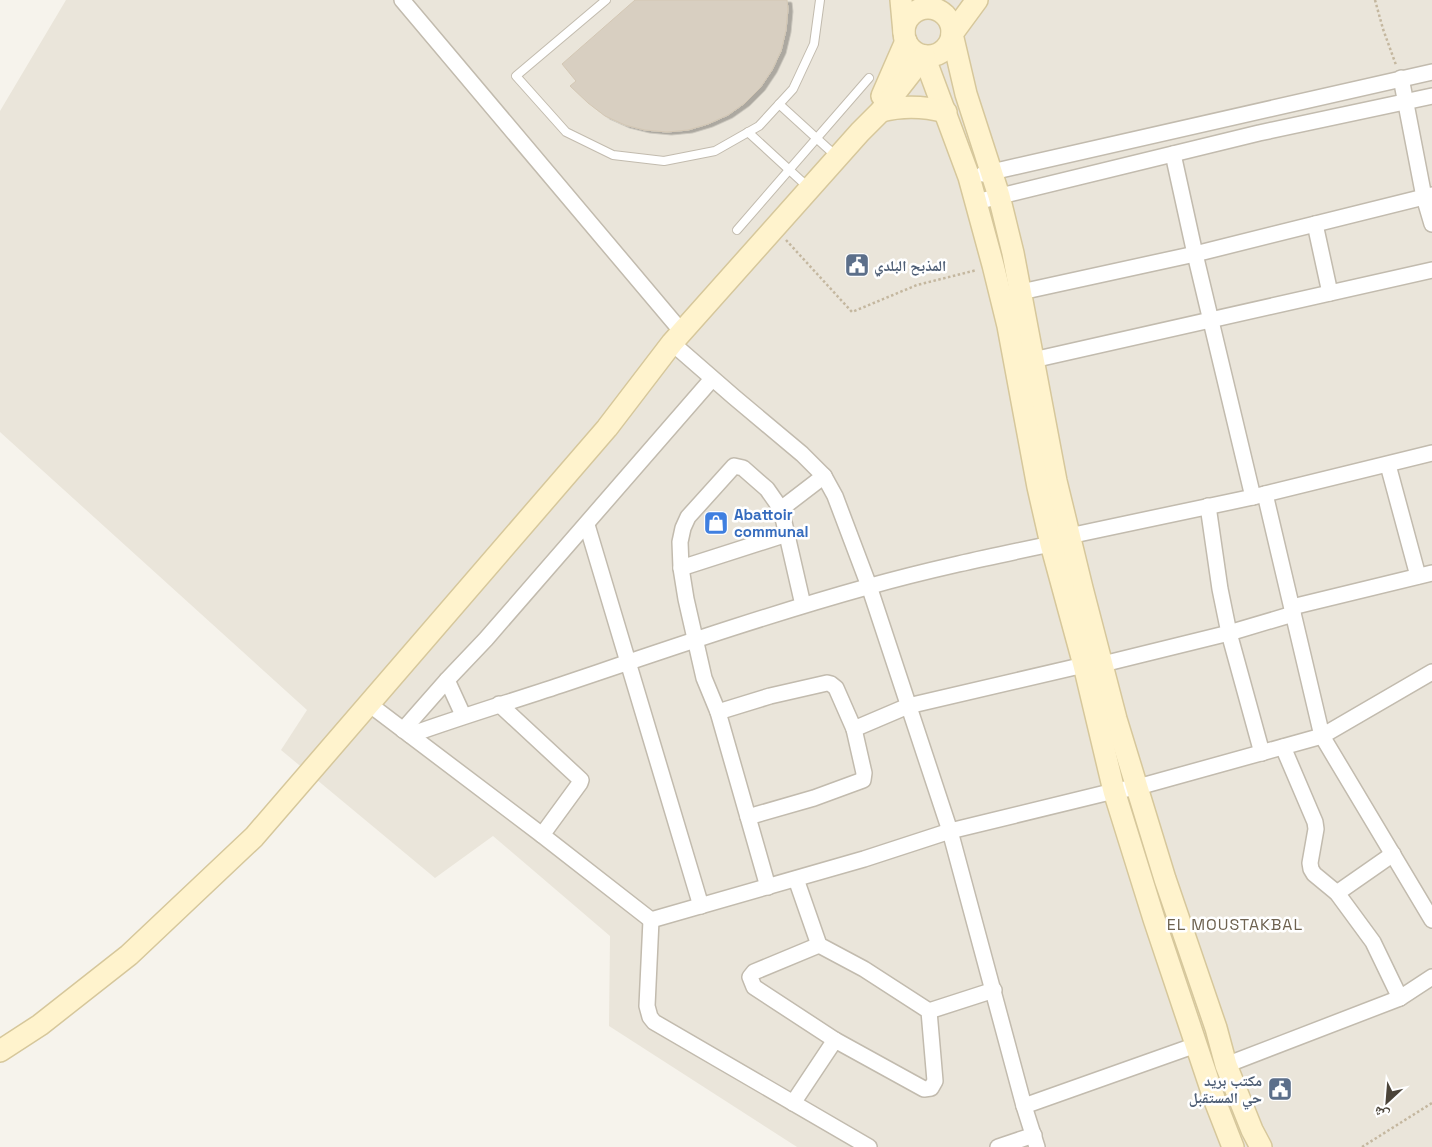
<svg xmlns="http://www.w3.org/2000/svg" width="1432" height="1147" viewBox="0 0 1432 1147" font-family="'Space Grotesk','Noto Naskh Arabic',sans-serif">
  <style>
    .residential { fill: #eae5da }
    .building { fill: #d8cfc1; stroke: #d3c7b4; filter: url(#shadow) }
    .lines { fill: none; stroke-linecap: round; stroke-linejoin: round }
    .lane-casing { stroke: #c2bbae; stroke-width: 10 }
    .street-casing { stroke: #c2bbae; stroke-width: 18 }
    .secondary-casing { stroke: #d6c79b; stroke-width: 24 }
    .path { stroke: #c4b79f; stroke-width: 2.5; stroke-dasharray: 2.5 2.5; stroke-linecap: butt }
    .lane { stroke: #fff; stroke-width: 8 }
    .street { stroke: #fff; stroke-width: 15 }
    .secondary { stroke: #fff3cd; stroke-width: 21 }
    .labels { text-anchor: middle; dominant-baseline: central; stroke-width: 5; stroke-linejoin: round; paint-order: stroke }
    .service-label { font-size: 15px; font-weight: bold; fill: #4e5e75; stroke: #fff; text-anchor: start }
    .shop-label { font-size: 15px; font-weight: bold; fill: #366cbe; stroke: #fff; text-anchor: start }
    .neighbourhood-label { font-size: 16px; letter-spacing: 1px; fill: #6e6250; stroke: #fff }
  </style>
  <defs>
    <filter id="shadow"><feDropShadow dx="4.5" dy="2.5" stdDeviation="0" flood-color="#0004"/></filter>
  </defs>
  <rect width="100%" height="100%" fill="#f6f3ec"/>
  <path class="residential" d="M66,0h1366v1147h-635l-188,-121 1,-90 -117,-100 -58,42 -154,-128 26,-40 -307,-278v-321z"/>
  <path class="building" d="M635,0h152l1,9 -2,21 -5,21 -9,19 -12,18 -15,15 -17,12 -20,9 -20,6 -21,2 -22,-2 -20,-5 -20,-9 -17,-13 -18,-17 6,-5 -14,-17z"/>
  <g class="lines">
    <defs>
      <g id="lane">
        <path d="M606,0l-90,76 50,56 47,23 51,6 51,-10 44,-25 34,-37 21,-45 6,-44"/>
        <path d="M779,104l57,52"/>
        <path d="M748,132l61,56"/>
        <path d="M737,230l132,-152"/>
      </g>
      <g id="street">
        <path d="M402,0l280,332"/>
        <path d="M1401,78l23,119 8,27"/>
        <path d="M1173,154l22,100 58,243"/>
        <path d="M983,174l449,-102"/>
        <path d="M976,202l283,-69 173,-37"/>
        <path d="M1315,224l15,69"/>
        <path d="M1021,292l174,-38 237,-59"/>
        <path d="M672,343l62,54 68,57 22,22 11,20 34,90 81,245 74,275 13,41"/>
        <path d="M1033,360l399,-90"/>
        <path d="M1388,465l30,111"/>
        <path d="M1265,494l57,242 110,184"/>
        <path d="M1208,506l12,83 9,44 33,120"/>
        <path d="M781,509l43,-33"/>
        <path d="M587,525l114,381"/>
        <path d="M1069,536l184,-39 179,-44"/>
        <path d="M681,568l106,-34"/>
        <path d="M1292,607l140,-34"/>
        <path d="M1103,664l126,-31 64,-19"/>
        <path d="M447,680l16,35"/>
        <path d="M369,704l173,131 109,85"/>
        <path d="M499,704l82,76 -1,3 -38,52"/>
        <path d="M718,712l52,-16 57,-13 4,1 5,4 18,41 10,44 -1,7 -49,18 -66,19"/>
        <path d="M854,729l54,-23 176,-41"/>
        <path d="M403,730l44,-50 39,-41 226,-260"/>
        <path d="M410,735c50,-18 100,-33 151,-50 101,-34 202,-69 306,-98 60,-17 122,-30 184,-43"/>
        <path d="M1283,747l32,75 1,7 -6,34 1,6 3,5 23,19 36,49 27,56"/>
        <path d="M768,887l-50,-175 -14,-34 -18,-79 -5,-31 -1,-26 3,-14 5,-11 46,-51 9,2 24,21 14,20 22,96"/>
        <path d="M1337,893l56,-39"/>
        <path d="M651,920l213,-61 86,-28 164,-40 24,-4 184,-51 110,-64"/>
        <path d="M651,920l-4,86 3,11 4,5 215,125"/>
        <path d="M819,945l-65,27 -4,5 4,10 81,53"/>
        <path d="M929,1011l65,-21"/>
        <path d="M1226,1065l174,-67 32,-21"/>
        <path d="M793,1103l42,-63 89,49 7,-1 4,-7 -6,-70 -65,-42 -45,-24 -23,-66"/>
        <path d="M1024,1106l172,-61"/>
        <path d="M998,1147l36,-12"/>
      </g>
      <g id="secondary">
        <path d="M901,0l3,33"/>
        <path d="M977,0l-25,34 14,60 33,102 14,57 43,228 26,107 34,131 49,160 51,149 10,37 26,65 9,17"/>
        <circle cx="928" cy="32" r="24"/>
        <path d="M924,56l45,121 24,88 15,61 30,161 13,57 33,121 30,126 40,128 61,182 18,46"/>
        <path d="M882,96l24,-55"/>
        <path d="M881,111c23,-6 43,-5 65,1"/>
        <path d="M0,1051l40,-26 89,-70 125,-118 353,-409 65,-85 188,-211 21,-21 43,-55"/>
      </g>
    </defs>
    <use href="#lane" class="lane-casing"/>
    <use href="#street" class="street-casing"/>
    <use href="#secondary" class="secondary-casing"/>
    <g class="path">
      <path d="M1375,0l8,29 13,36"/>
      <path d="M786,240l66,72 65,-27 60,-15"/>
      <path d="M1362,1147l70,-44"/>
    </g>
    <use href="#lane" class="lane"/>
    <use href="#street" class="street"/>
    <use href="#secondary" class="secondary"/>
  </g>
  <defs>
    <symbol id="civic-square" viewBox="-11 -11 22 22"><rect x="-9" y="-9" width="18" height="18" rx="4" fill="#5c6f8a" stroke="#fff"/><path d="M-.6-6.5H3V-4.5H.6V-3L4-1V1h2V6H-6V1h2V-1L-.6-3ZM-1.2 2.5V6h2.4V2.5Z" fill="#fff"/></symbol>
    <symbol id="shop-square" viewBox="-11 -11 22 22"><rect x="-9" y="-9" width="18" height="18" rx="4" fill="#3f7fe0" stroke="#fff"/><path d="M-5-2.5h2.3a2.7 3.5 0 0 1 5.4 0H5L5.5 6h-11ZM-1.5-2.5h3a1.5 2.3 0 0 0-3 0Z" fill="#fff"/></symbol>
  </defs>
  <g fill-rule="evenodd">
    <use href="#civic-square" x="843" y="251" width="28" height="28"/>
    <use href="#shop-square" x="702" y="509" width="28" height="28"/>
    <use href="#civic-square" x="1266" y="1075" width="28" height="28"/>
  </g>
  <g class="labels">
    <g class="service-label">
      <text x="874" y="265">المذبح البلدي</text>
      <text x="1262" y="1080" text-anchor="end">مكتب بريد<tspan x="1262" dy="17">حي المستقبل</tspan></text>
    </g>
    <g class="shop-label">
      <text x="734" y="514">Abattoir<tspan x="734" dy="17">communal</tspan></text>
    </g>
    <g class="neighbourhood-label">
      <text x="1235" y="924">EL MOUSTAKBAL</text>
    </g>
  </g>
  <g transform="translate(1387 1102) rotate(206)" stroke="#ffffff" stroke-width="4" paint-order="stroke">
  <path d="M0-4L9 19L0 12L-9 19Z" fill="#4b4439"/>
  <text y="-8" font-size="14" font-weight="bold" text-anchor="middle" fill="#4b4439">ش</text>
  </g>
</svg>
